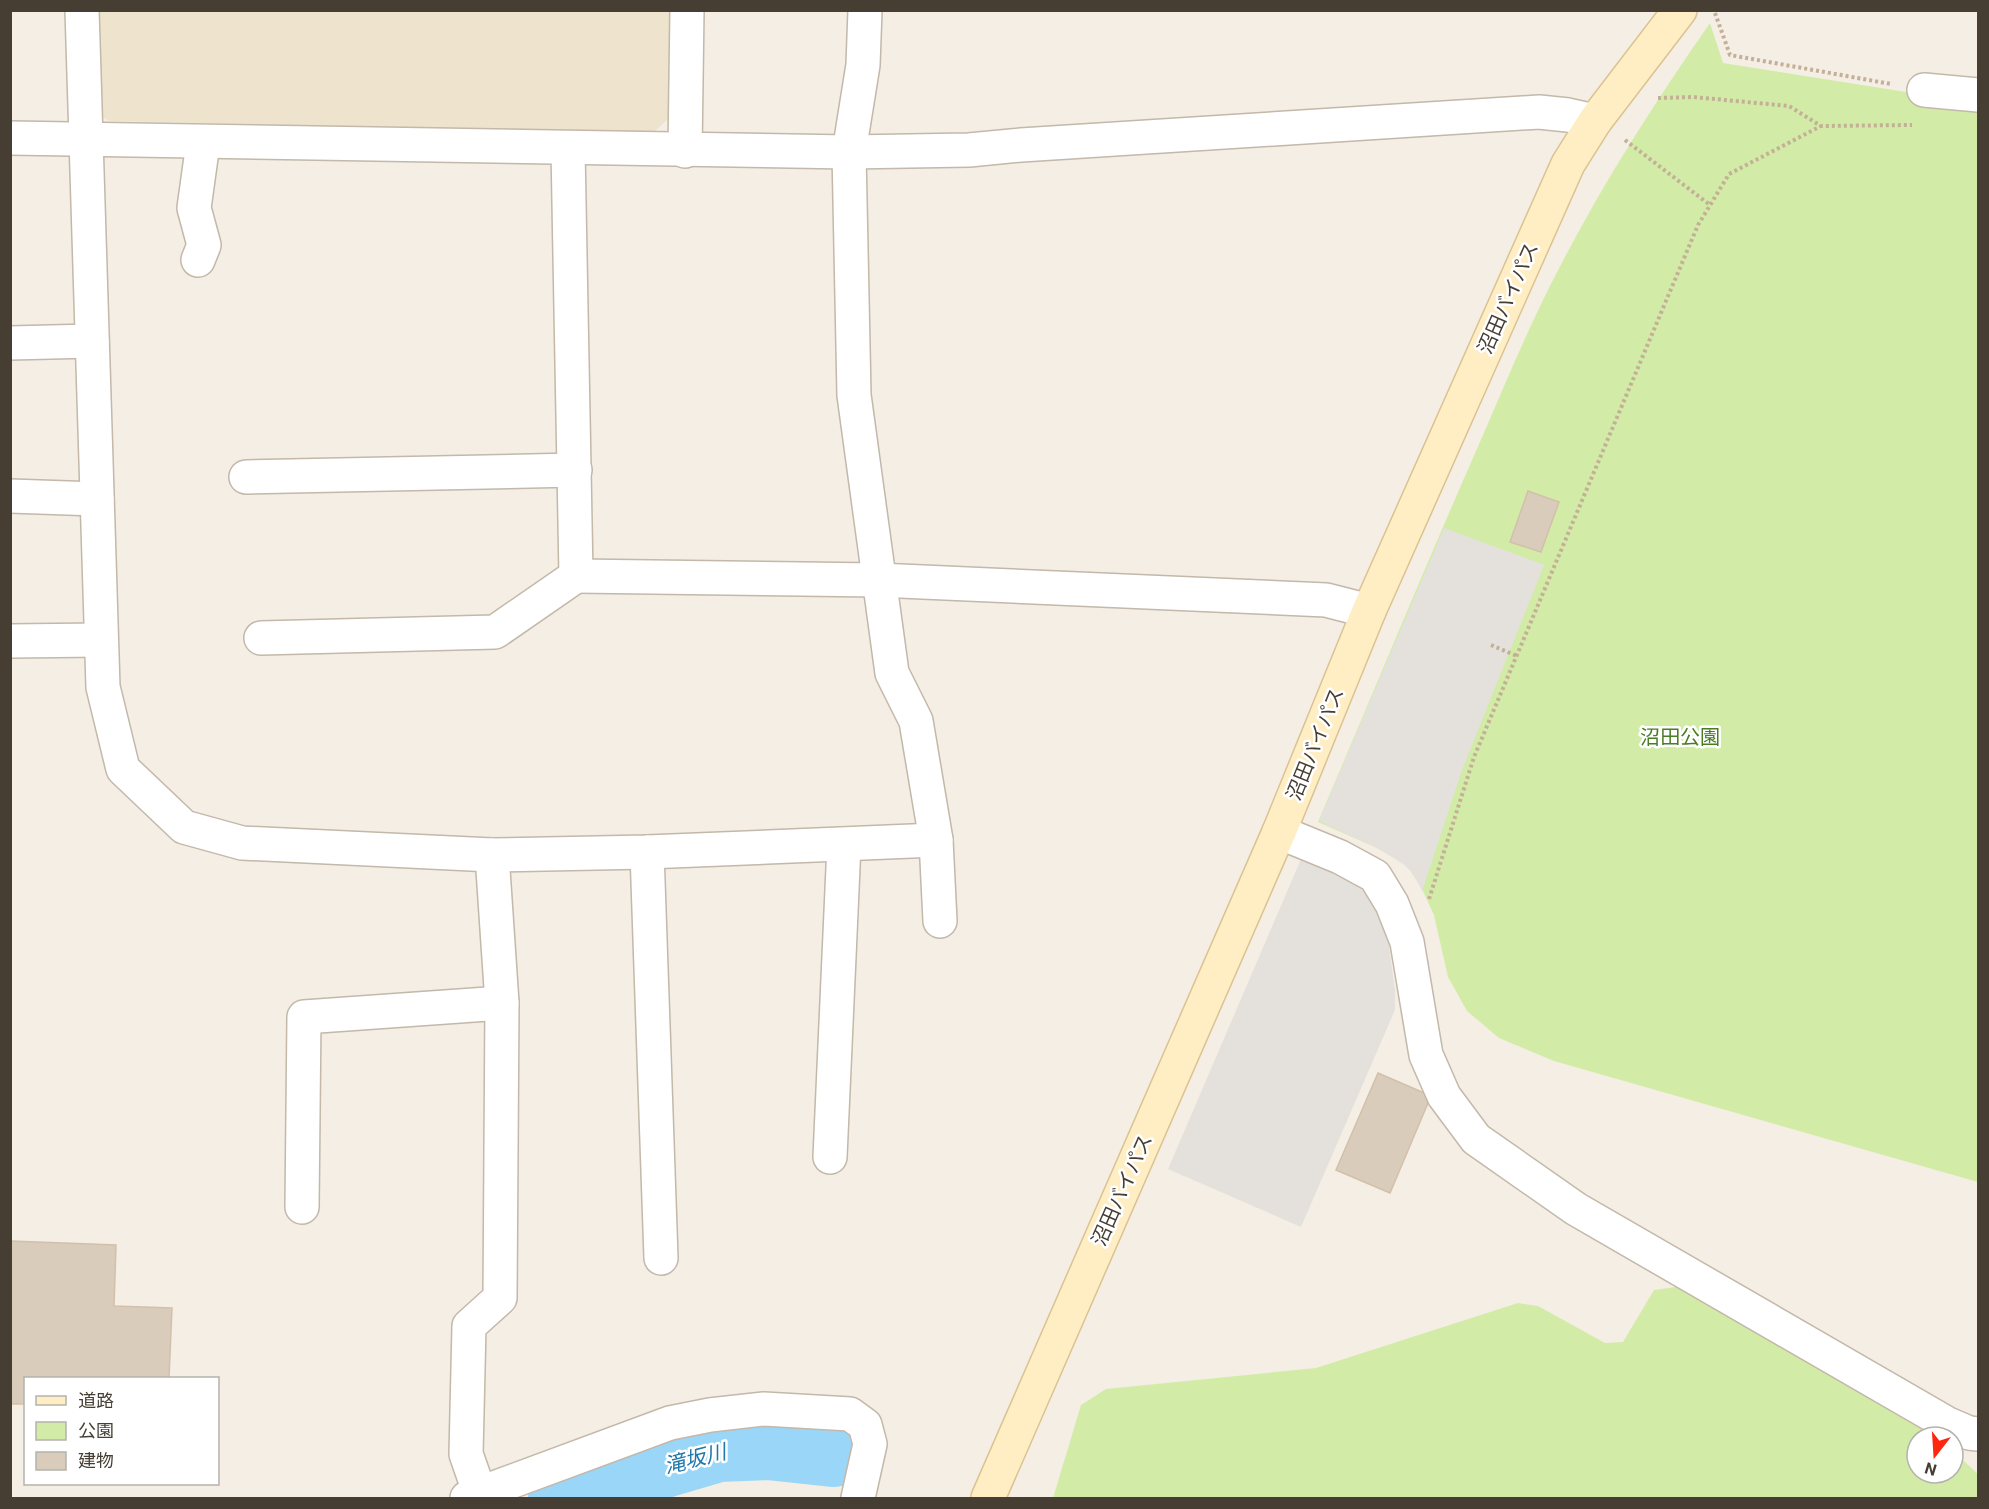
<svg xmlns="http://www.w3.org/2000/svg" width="1989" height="1509" viewBox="0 0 1989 1509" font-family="Roboto,'Noto Sans JP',sans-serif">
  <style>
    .education { fill: #eee3cc }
    .green { fill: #d2eca8 }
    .parking { fill: #e4e1dd }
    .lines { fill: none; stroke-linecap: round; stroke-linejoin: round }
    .river { stroke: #9ad6f7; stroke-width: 66 }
    .building { fill: #d9ccbb; stroke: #d2c0ab; stroke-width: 1.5 }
    .street-casing { stroke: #c3b8a9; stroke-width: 36 }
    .secondary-casing { stroke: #dbc391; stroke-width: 36 }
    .path { stroke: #c3b096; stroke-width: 4; stroke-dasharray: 3 3; stroke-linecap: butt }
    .street { stroke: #fff; stroke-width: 33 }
    .secondary { stroke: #ffedc3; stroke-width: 33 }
    .labels { text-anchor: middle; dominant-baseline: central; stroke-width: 5; stroke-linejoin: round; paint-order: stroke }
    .street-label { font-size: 20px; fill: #463e33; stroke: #fff }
    .park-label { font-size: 20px; fill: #497d21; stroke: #fff }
    .water-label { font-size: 21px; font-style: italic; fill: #2178ab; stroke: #fff }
  </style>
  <rect width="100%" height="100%" fill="#f4eee4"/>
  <path class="education" d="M95,11h579l-2,104 -19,18 -543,-12 -13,-6z"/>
  <g class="green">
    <path d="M1710,23l13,40 196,31 59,5v1083l-424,-121 -55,-23 -32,-27 -19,-34 -14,-62 -13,-28 -15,-23 -29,-16 -59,-26c53,-124 104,-248 158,-371 25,-57 48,-114 76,-169 46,-91 100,-176 158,-259z"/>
    <path d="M1676,1287c89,46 174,98 258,150h-17v36h36v-22l25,23v24h-925l28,-93 25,-16 210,-21 202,-65 20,3 67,37 18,-1 31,-52z"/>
  </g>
  <g class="parking">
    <path d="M1444,528l100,37 -82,205 -40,121 -9,-18 -10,-9 -24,-15 -60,-28z"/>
    <path d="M1301,859l42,16 23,16 13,18 8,21 8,61v19l-94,217 -133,-58z"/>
  </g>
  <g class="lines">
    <path class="river" d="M561,1498l62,-21 95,-28 50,-2 65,7"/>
  </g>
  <g class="building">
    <path d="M1528,491l31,11 -18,50 -31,-10z"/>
    <path d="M1378,1073l53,23 -41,97 -54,-23z"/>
    <path d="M10,1241l106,4 -2,61 58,2 -3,70h-143v26h-16z"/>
  </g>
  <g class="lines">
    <defs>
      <g id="street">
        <path d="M82,10l21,677 20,82 61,58 58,16 250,12 155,-3 289,-12"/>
        <path d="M865,10l-2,55 -14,87 5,243 38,278 24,48 20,119 4,81"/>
        <path d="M1924,90l54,5"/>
        <path d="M10,138l839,14 120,-2 52,-5 518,-33 29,3 27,6"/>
        <path d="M568,149l8,427 302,4 448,20 43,11"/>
        <path d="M685,151l2,-141"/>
        <path d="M198,260l6,-15 -10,-37 9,-65"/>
        <path d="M10,343l82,-2"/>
        <path d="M246,477l329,-7"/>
        <path d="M10,496l87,3"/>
        <path d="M261,638l234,-6 81,-56"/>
        <path d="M10,641l91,-1"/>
        <path d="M1279,832l61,25 35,19 17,28 15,38 19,113 18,41 32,43 100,70 372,215 21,9 9,1"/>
        <path d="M647,852l14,406"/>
        <path d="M830,1157l14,-312"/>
        <path d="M302,1207l2,-190 198,-14"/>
        <path d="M480,1494l-14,-40 3,-128 31,-28 2,-295 -10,-148"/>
        <path d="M467,1498l203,-75 40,-8 54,-6 86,5 15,11 5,19 -12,54"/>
      </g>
      <path id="secondary" d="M988,1498l291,-666 90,-221 199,-447 27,-43 85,-111"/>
    </defs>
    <use href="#street" class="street-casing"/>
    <use href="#secondary" class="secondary-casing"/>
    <g class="path">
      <path d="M1715,13l15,42 161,29"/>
      <path d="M1658,98l35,-1 96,9 32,20 91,-1"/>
      <path d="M1625,140l85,65"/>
      <path d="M1491,645l26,11"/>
      <path d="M1429,899l45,-142 224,-532 31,-51 92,-48"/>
    </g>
    <use href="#street" class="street"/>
    <use href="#secondary" class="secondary"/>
  </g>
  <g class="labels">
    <g class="street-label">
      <text transform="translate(1508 298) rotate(-66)">沼田バイパス</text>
      <text transform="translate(1315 744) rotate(-68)">沼田バイパス</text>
      <text transform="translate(1122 1190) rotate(-66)">沼田バイパス</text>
    </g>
    <g class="park-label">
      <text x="1680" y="737">沼田公園</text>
    </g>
    <g class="water-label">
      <text transform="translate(695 1459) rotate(-14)">滝坂川</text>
    </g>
  </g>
  <rect width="1989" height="1509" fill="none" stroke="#463e33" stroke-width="24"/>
  <rect x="24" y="1377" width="195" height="108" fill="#ffffff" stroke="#b5b2ad" stroke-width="1.5"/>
  <rect x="36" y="1396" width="30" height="9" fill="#ffedc3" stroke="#b5b2ad" stroke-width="1.5"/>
  <text x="78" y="1407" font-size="18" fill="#463e33">道路</text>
  <rect x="36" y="1422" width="30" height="18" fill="#d2eca8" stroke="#b5b2ad" stroke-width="1.5"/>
  <text x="78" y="1437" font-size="18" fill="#463e33">公園</text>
  <rect x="36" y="1452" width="30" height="18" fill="#d9ccbb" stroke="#b5b2ad" stroke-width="1.5"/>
  <text x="78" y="1467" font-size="18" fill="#463e33">建物</text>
  <g transform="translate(1935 1455) rotate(197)"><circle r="28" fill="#ffffff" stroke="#b5b2ad" stroke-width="1.5"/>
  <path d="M0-4.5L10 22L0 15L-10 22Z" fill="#ff2610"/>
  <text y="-9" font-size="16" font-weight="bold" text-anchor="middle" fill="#463e33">N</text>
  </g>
</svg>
